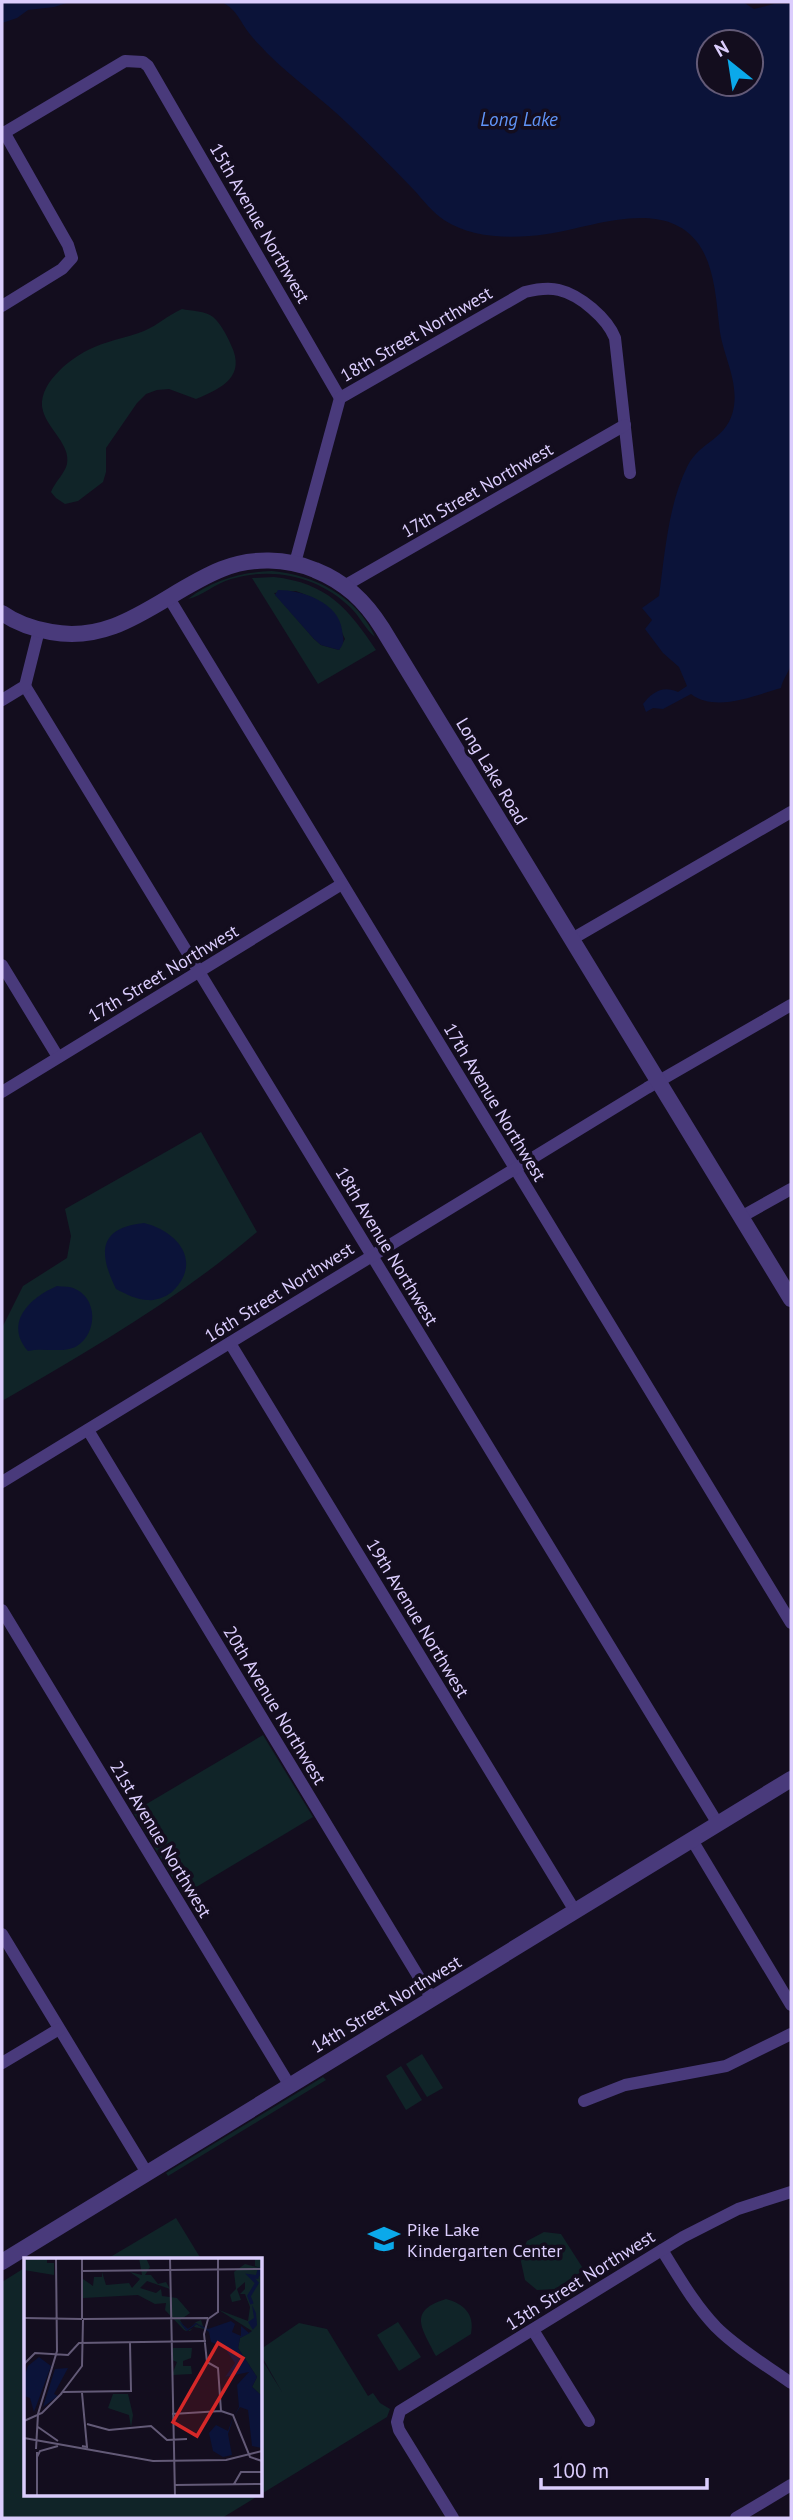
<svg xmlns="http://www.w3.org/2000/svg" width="793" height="2520" viewBox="0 0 793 2520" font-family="'PT Sans',sans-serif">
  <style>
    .green { fill: #102428; fill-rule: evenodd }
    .water { fill: #0b1339; fill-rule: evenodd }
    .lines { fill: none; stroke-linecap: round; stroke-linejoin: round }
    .minor { stroke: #493a7b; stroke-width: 12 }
    .tertiary { stroke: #493a7b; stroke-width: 16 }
    .labels { text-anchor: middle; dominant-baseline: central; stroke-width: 7; stroke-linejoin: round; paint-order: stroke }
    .street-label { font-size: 18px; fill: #dbcdfd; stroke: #130d1e }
    .poi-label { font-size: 18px; fill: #dbcdfd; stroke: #130d1e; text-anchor: start }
    .water-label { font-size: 19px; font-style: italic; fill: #6094f7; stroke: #130d1e }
    .inset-river { fill: none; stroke: #0b1339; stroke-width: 3.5 }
    .inset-road { fill: none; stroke: #635a77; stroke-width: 2 }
    .view { fill: #d62828; fill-opacity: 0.15; stroke: #d62828; stroke-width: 3.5 }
    .inset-edge { fill: none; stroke: #dbcdfd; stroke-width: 3.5 }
  </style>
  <rect width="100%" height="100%" fill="#130d1e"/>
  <g class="green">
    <path d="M182,309c9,2 24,2 31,8 8,7 14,19 18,28 15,31 -8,43 -35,54l-27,-10 -12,1 -11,4 -9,9 -31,45v24l-3,10 -25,19 -13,3 -9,-6 -5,-6c4,-10 14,-19 16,-28 4,-19 -19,-35 -24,-53 -7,-25 25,-51 45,-61 17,-9 38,-12 56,-19 14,-6 24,-16 38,-22z"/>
    <path d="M272,571c42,4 85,25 103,66 -9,-7 -15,-20 -24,-29 -31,-31 -77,-42 -120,-29 -15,4 -29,17 -43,20 24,-19 54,-27 84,-28z"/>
    <path d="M274,577c53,6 74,31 102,73l-58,34 -66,-106zM296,591c33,13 35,17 49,48l-6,11 -18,-5 -7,-6 -40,-46z"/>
    <path d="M201,1132l56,100c-77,66 -167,118 -255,169v-73l21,-42 44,-28 4,-22 -6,-27z"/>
    <path d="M263,1735l50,82 -130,78 -50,-83z"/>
    <path d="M422,2054l21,34 -16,9 -21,-33z"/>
    <path d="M401,2066l21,34 -16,10 -20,-34z"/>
    <path d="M323,2077l3,3 -158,96 -2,-3z"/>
    <path d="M176,2218l25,41h-94z"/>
    <path d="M544,2232l17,2 23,36 -29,19 -18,1 -12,-10 -5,-23 7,-16z"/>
    <path d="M26,2267v227h235v-136l21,34 -21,-37v-6l38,-26 28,6 41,67 5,-3 7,10 10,6 -3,8 -165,101h-220v-236z"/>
    <path d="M446,2299c18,5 29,15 25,35l-35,22c-14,-28 -29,-45 10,-57z"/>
    <path d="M398,2322l23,35 -22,14 -22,-36z"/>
  </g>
  <g class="water">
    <path d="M2,2h68l-16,5 -26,3 -11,8 -15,5z"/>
    <path d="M222,2h521l11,7 20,-5h17v661c-3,8 -9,16 -10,23 -26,7 -65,25 -90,6l-28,15 -10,-1 -7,4 -3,-8c9,-12 20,-19 35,-12l9,-6 -8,-19 -16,-14 -18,-24 7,-9 -10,-12 17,-12c6,-43 9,-90 28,-129 13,-27 42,-27 47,-61 4,-29 -13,-54 -15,-82 -3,-27 -5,-60 -22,-82 -35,-45 -106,-14 -150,-8 -33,5 -74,5 -103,-14 -11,-7 -21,-20 -30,-30 -22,-23 -44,-45 -67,-67 -26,-25 -55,-45 -80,-70 -6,-7 -13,-13 -18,-20 -10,-13 -11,-22 -27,-31zM751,42v42h-42v-42z"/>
    <path d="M278,590c25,0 61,13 64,40 1,9 4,11 -3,20l-18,-5 -7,-6 -39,-44z"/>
    <path d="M144,1223c33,8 59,38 29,68 -5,5 -17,10 -25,9 -11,0 -22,-6 -32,-11 -17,-35 -19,-61 28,-66z"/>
    <path d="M57,1286c5,1 12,0 16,2 25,9 25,45 4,58 -14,8 -34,1 -49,5 -24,-28 1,-53 29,-65z"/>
  </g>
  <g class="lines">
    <g class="minor">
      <path d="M2,134l123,-73 18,1 5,4 192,332"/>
      <path d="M2,306l60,-37 10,-11 -4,-13 -64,-113"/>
      <path d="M295,563l45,-165 185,-106c12,-3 23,-5 34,-2 21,5 48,28 56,48l15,135"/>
      <path d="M346,585l279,-160"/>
      <path d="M169,598l622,1025"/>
      <path d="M25,686l693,1138"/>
      <path d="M2,700l23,-14 14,-56"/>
      <path d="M572,939l219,-127"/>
      <path d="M2,965l56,92"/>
      <path d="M2,1092l340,-208"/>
      <path d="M741,1217l50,-28"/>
      <path d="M230,1343l345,568"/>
      <path d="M88,1430l344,569"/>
      <path d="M2,1482l645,-394 144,-83"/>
      <path d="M2,1610l288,476"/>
      <path d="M692,1840l99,165"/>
      <path d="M2,1934l145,239"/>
      <path d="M2,2063l57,-34"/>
      <path d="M584,2101l41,-16 101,-19 65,-32"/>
      <path d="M662,2250c17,27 32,54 54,77 22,22 50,38 75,56"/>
      <path d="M533,2330l56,91"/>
      <path d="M453,2518l-54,-88 -2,-8 3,-11 283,-174 55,-28 53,-17"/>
      <path d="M736,2518l55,-33"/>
    </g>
    <g class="tertiary">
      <path d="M2,613c14,10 32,16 49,19 68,13 113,-40 171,-63 29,-12 65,-11 93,1 30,12 50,31 67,58l409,671"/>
      <path d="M2,2262l789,-483"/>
    </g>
  </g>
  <defs>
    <symbol id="school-bare" viewBox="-9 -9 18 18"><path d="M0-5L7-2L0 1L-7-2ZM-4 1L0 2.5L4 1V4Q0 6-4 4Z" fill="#0ba9ea" stroke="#130d1e" stroke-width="2.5" paint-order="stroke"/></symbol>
  </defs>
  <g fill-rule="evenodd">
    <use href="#school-bare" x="362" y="2217" width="44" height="44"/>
  </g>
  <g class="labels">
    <g class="street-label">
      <text transform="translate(260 223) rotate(60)">15th Avenue Northwest</text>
      <text transform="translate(416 334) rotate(-30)">18th Street Northwest</text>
      <text transform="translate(477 490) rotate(-30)">17th Street Northwest</text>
      <text transform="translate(492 771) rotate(59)">Long Lake Road</text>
      <text transform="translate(163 973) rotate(-31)">17th Street Northwest</text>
      <text transform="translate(495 1102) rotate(59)">17th Avenue Northwest</text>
      <text transform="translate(387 1246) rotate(59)">18th Avenue Northwest</text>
      <text transform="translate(279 1292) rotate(-32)">16th Street Northwest</text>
      <text transform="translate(418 1618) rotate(59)">19th Avenue Northwest</text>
      <text transform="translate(275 1705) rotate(59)">20th Avenue Northwest</text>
      <text transform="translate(161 1839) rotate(59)">21st Avenue Northwest</text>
      <text transform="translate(386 2004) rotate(-31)">14th Street Northwest</text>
      <text transform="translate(580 2280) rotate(-32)">13th Street Northwest</text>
    </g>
    <g class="poi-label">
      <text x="407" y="2229">Pike Lake<tspan x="407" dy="21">Kindergarten Center</tspan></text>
    </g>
    <g class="water-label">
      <text x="519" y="119">Long Lake</text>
    </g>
  </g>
  <g transform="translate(24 2258)">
    <rect width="238" height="238" fill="#130d1e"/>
    <path d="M0,0h23v5h7v12l-30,-5zM115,0h7l4,9 -5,8h6l7,9 8,-2 4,7 -23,-8 -7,7 16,5 5,-4 1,7 15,2 13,15 -10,7 5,8 4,1 7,-7 5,-2 3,9 -10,-2 2,-3 7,4 -7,-5 -8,6 -4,-1 4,3 5,-3 -3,3h-4l-2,-1 -19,-20 1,-7 -11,1 -17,-9 -55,3v-19l10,7 1,-9h8v-5l4,13 23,-2 3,5 8,-9 -10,-7 12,3zM231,0l7,2v136l-10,-9 5,-10 -19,-29 2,-10 12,-7 -33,-21 29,11 2,-14 -5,-13h-5l5,-5v-7l-8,7 4,11 -9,2 -2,-7 6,-6 -2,-17 11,-8 15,4 -5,-2zM148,90h20l-1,10 -8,3v5h8l1,8 -20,1 5,-13 -5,-2zM89,136h15l5,21 -2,12 -2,-12 -21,-7z" fill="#102428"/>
    <path d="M228,47l4,8 1,12 -7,8 -10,5 -2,10 19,29 -5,10 10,9v52l-10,-2 -4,-36 -8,-3 -6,9 5,-9 -2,-22 12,-13 -24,5 10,-14 -11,-16 -13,-5 -2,-10 -12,-8 -10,7 -3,-3 -6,-8 10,9 8,-6 12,6 23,-8 4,3 -3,8 9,4v-10l8,7 4,-3 -5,-8 6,-4zM15,99l12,9 -17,46 -4,-14 -6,-2v-18l4,-12zM44,110l-14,26 4,2 -15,11 12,-38zM209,159l-2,8 -3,9 4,21 -9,2 -10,-6 -4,-18 7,-8 12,6z" fill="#0b1339"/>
    <path class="inset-river" d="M228,46l-3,-8 8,-13 -7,-7 7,1 2,-6 3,5"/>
    <path class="inset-road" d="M58,0v61M146,0l5,238M194,0v54l-10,7 -4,15 3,28 11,6 3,43M58,13l180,-2M0,60l58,1M59,61l125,-1M0,106l11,-11 33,2 11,-12 127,-2M39,134l68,-1 -1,-48M36,137l22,-29 1,-46M197,153l12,4 17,42 12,4M148,156l49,-3M0,163l18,-8 20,-20M63,166l22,6 42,-4 16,14 20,-1M14,169l20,14M0,180l129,23 73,-1 36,-9M58,188l5,1 -5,-54M12,191l2,-35 19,-63 -1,-93M13,194v44M13,199l3,-6 18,-5M210,226l7,-12h21M151,227l87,-1"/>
    <path class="view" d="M194,85l25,15 -46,78 -24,-14z"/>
    <rect width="238" height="238" class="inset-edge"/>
  </g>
  <rect width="793" height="2520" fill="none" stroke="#dbcdfd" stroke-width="7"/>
  <g transform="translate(730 63) rotate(330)"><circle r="33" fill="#130d1e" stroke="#635a77" stroke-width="2"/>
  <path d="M0-5L12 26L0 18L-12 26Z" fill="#0ba9ea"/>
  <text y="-10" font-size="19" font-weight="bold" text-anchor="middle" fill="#dbcdfd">N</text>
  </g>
  <path d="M541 2478v10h166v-10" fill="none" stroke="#dbcdfd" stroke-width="3.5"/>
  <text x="552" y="2478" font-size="21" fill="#dbcdfd" stroke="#130d1e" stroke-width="5" paint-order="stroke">100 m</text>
</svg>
